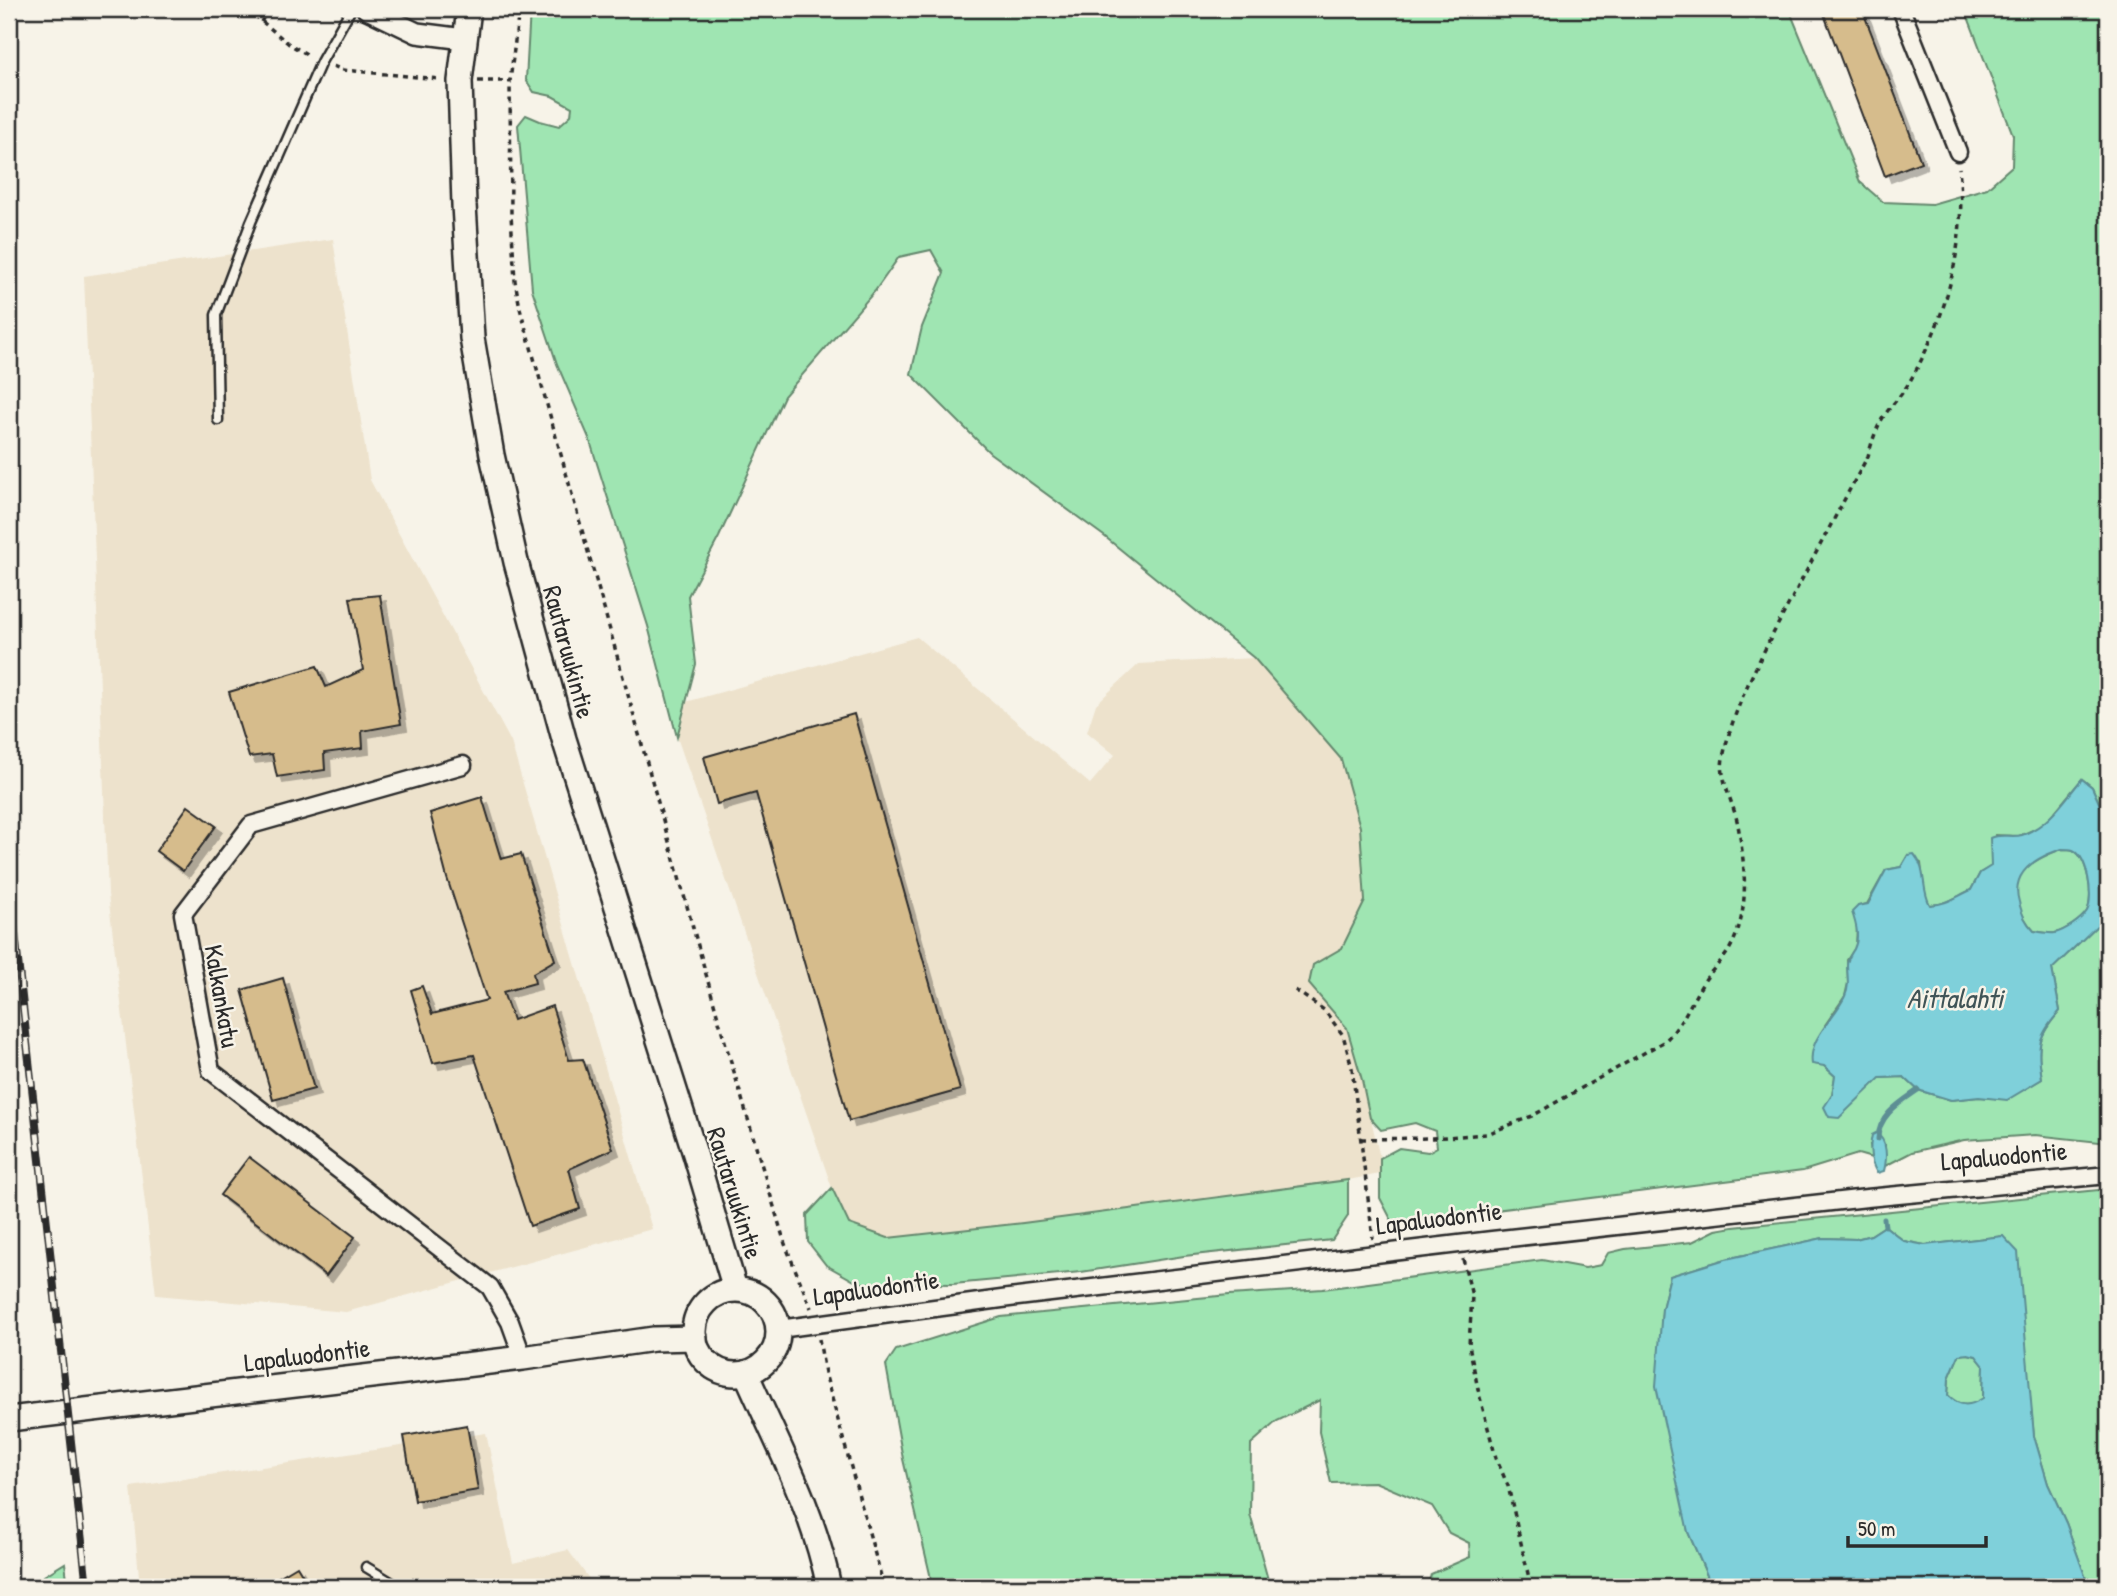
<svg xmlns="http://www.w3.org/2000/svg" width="2117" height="1596" viewBox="0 0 2117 1596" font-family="'Patrick Hand',sans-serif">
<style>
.built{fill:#ede2cc}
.green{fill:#9fe5b2;stroke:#65886e;stroke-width:2}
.water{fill:#7fd0da;stroke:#5d8e94;stroke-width:2;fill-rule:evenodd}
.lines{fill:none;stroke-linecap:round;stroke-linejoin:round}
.stream{stroke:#5d8e94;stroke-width:5}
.building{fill:#d6bc8c;stroke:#2b2b2b;stroke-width:2;filter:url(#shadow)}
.service-casing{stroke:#2b2b2b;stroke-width:13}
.minor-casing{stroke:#2b2b2b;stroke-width:21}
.tertiary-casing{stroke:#2b2b2b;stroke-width:24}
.secondary-casing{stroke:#2b2b2b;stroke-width:28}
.path{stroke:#2b2b2b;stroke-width:3.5;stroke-dasharray:5 5;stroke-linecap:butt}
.service{stroke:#f7f3e8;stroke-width:8}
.minor{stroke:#f7f3e8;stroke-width:16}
.tertiary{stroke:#f7f3e8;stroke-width:19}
.secondary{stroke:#f7f3e8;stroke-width:23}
.rail-casing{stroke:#2b2b2b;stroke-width:8}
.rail{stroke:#f7f3e8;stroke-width:5;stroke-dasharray:16;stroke-linecap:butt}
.labels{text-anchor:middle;stroke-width:5;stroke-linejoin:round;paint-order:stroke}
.street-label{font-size:26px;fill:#2b2b2b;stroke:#f7f3e8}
.water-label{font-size:28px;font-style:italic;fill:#405457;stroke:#f7f3e8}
</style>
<defs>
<filter id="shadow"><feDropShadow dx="6" dy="6" stdDeviation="0" flood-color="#0004"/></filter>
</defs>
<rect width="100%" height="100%" fill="#f7f3e8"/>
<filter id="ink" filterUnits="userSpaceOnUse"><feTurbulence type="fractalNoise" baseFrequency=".0143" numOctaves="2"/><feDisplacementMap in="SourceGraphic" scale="14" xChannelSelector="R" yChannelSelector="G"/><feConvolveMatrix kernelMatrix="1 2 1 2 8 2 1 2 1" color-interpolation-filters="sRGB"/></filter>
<g filter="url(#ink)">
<g class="built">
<polygon points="333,239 370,480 511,742 652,1229 346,1312 156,1295 108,894 84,276"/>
<polygon points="917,637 1090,784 1115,755 1087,732 1096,704 1139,664 1254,658 1341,759 1360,827 1365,901 1342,948 1313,965 1309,984 1347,1028 1362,1080 1380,1158 1380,1174 1348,1180 1023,1223 888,1238 849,1224 832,1188 677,737 686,702"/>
<polygon points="486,1433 513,1563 568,1550 595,1587 140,1587 131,1487"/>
</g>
<g class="green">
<path d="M530,9H1789L1860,182L1883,202L1932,204L1987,188L2012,166L2013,135L1965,9H2108V806L2100,805L2092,787L2082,779L2044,825L2019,836L1995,835L1992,866L1980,873L1971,890C1957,896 1946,905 1930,905L1925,896L1921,863L1908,855L1901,867L1886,870L1867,904L1858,906L1856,946L1847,960L1848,983L1845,996L1825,1025L1824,1066L1835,1076L1832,1095L1825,1107L1839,1117L1879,1078L1904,1077L1918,1090L1951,1100L1979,1097L2007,1099L2042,1079C2037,1045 2037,1037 2060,1011L2052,969L2108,915V1143L2035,1135L1964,1140L1912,1152L1885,1166V1145H1870L1872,1158L1858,1154L1803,1171L1393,1223L1380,1198V1158L1399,1148L1428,1152L1437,1147L1435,1131L1415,1123L1381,1130L1370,1118L1362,1080L1347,1028L1309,984L1313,965L1342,948L1365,901L1360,827L1341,759L1254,658L1104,536L990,453L911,374L922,327L944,273L931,250L899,257L875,291L784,396L719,537L688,596L696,664L677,737L648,626L589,438L557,364L532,289L518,125L526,115L540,121L559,126L571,115L572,107L552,96L534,92L526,80Z"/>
<path d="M2062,849C2066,849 2070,849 2073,850C2088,857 2094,898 2087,911C2081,920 2066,930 2055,933C2049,934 2040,932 2034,931C2022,918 2009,892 2020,875C2028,862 2048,854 2062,849Z"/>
<polygon points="1348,1180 1348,1216 1332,1240 1184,1256 1081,1272 953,1284 858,1283 826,1265 808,1242 807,1215 832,1188 849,1224 888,1238 1023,1223"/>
<polygon points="2108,1189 2108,1587 2089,1587 2066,1523 2048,1484 2034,1436 2025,1350 2003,1236 1925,1245 1904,1241 1885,1226 1871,1235 1856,1239 1823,1238 1726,1259 1670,1276 1662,1309 1660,1345 1688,1532 1712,1587 1428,1587 1431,1574 1470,1557 1469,1543 1449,1533 1432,1506 1375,1482 1331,1483 1319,1432 1320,1400 1277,1421 1251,1444 1250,1514 1270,1587 933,1587 903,1459 886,1365 896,1350 1001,1317 1229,1295 1323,1289 1542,1260 1585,1268 1601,1265 1608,1253 1625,1249 1692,1242 1716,1230 1733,1227"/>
<path d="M1968,1354L1976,1356L1984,1366L1983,1399C1969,1407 1961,1407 1948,1396L1949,1378L1959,1355Z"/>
<polygon points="65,1563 68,1587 39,1587 39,1579"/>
</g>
<g class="water">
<path d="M2082,779L2092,787L2100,805L2108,806V915L2052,969L2060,1011C2037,1037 2037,1045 2042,1079L2007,1100L1979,1097L1951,1100L1918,1090L1904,1077L1880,1078L1839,1118L1829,1117L1824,1107L1832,1095L1835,1076L1824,1066L1812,1064C1808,1038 1835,1018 1845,996C1850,986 1847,975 1847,964C1848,958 1851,954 1854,949C1860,937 1856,924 1852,912L1858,906L1868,904L1886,870L1901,867L1908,855L1914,854C1927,869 1921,889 1930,905C1946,905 1957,896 1971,890L1980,873L1991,866L1990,838C2000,833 2012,838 2022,835C2050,825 2064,800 2082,779ZM2062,849C2066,849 2070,849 2073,850C2088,857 2094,898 2087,911C2081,920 2066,930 2055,933C2049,934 2040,932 2034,931C2025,922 2022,914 2019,902C2010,872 2037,857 2062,849Z"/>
<path d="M1876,1133C1888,1140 1887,1159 1884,1171L1877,1173C1870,1161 1869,1148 1872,1135Z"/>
<path d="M1885,1226L1904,1241L1925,1245L2003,1236L2018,1252L2034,1436L2048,1484L2066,1523L2089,1587H1712L1688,1532L1656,1386L1662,1309L1670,1276L1726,1259L1823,1238L1856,1239L1871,1235ZM1968,1354L1976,1356L1984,1366L1983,1398C1969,1407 1960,1407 1948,1395L1949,1378L1959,1355Z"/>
</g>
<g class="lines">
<g class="stream">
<path d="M1878,1139C1878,1115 1901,1102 1918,1090"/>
<polyline points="1884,1219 1885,1226"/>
</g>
</g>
<g class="building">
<polygon points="1822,9 1862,9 1921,162 1885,176"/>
<polygon points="380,595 401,724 362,731 363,748 324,753 325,770 277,777 272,754 249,757 229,692 317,666 326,687 363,670 350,598"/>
<polygon points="854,714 960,1090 849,1121 756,793 717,804 704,757"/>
<polygon points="482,797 501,859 521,854 555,960 533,973 535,983 503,992 513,1020 552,1006 569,1060 583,1059 613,1149 569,1169 580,1209 530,1226 474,1055 433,1063 411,990 422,986 432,1014 487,1000 447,878 430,813"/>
<polygon points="188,806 216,826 183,871 156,851"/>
<polygon points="283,978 314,1089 273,1100 242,990"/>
<polygon points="249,1157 355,1237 326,1276 220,1195"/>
<polygon points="467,1425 478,1490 415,1501 404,1436"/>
<polygon points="297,1566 310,1587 262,1587"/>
</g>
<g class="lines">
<g class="service-casing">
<g id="service">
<polyline points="218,420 216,315 251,222 321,62 351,9"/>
<polyline points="366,1567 399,1587"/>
</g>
</g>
<g class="minor-casing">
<g id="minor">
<polyline points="1901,9 1958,152"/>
<polyline points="463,765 251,825 183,914 211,1071 490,1287 510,1322 523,1358"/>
<polyline points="779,1329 1009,1298 1492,1240 1867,1198 2108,1175"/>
</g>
</g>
<g class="tertiary-casing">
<polyline id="tertiary" points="367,9 417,33 464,39"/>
</g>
<g class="secondary-casing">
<g id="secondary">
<polyline points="469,9 460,81 464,205 472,338 492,455 516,562 564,739 695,1154 735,1289"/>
<circle cx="736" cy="1332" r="42"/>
<path d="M746,1373C778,1446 813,1508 829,1587"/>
<polyline points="9,1419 523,1358 654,1339 695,1338"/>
</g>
</g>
<g class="path">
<polyline points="247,9 289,44 310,56"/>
<polyline points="519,9 510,81 511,215 515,281 520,308 721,1028 785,1244 811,1308"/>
<polyline points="261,22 268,9"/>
<polyline points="333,66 343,70 439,79"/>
<polyline points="478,81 510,81"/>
<polyline points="1295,990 1324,1010 1343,1035 1352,1068 1373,1239"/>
<path d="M1361,1139L1432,1138L1487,1134L1532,1116L1665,1041C1684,1022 1689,1005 1703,983C1710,971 1722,962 1729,950C1751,912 1745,866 1738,825C1734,804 1719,779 1723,758C1733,707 1761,657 1785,611C1813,559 1840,507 1868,456C1872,442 1876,428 1884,416C1892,404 1903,394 1910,381C1947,317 1967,242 1959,168"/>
<polyline points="1463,1259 1472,1296 1469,1345 1479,1394 1496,1458 1508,1486 1531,1587"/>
<polyline points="819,1339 825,1373 884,1587"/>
</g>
<use href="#service" class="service"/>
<use href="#minor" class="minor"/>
<use href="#tertiary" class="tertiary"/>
<use href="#secondary" class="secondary"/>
<g class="rail-casing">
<g id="rail">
<polyline points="9,10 9,9"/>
<polyline points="9,879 87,1587"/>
</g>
</g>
<use href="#rail" class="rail"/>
</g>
</g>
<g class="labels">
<g class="street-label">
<text transform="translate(569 652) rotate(75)" y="9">Rautaruukintie</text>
<text transform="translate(222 996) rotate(80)" y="9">Kalkankatu</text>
<text transform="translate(2004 1156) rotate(-5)" y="9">Lapaluodontie</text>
<text transform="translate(735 1193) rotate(73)" y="9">Rautaruukintie</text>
<text transform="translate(1439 1218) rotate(-7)" y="9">Lapaluodontie</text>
<text transform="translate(876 1288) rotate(-8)" y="9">Lapaluodontie</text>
<text transform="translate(307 1355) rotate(-7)" y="9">Lapaluodontie</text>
</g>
<g class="water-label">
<text x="1955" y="1008">Aittalahti</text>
</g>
</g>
<rect width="2117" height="1596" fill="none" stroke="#f7f3e8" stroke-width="35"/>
<rect x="18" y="18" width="2082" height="1561" fill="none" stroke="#2b2b2b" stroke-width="2.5" filter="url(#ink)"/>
<path d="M1848 1536v10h138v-10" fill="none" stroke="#2b2b2b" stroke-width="3.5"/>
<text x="1858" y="1536" font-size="21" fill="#2b2b2b" stroke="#f7f3e8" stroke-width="5" paint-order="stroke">50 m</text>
</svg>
